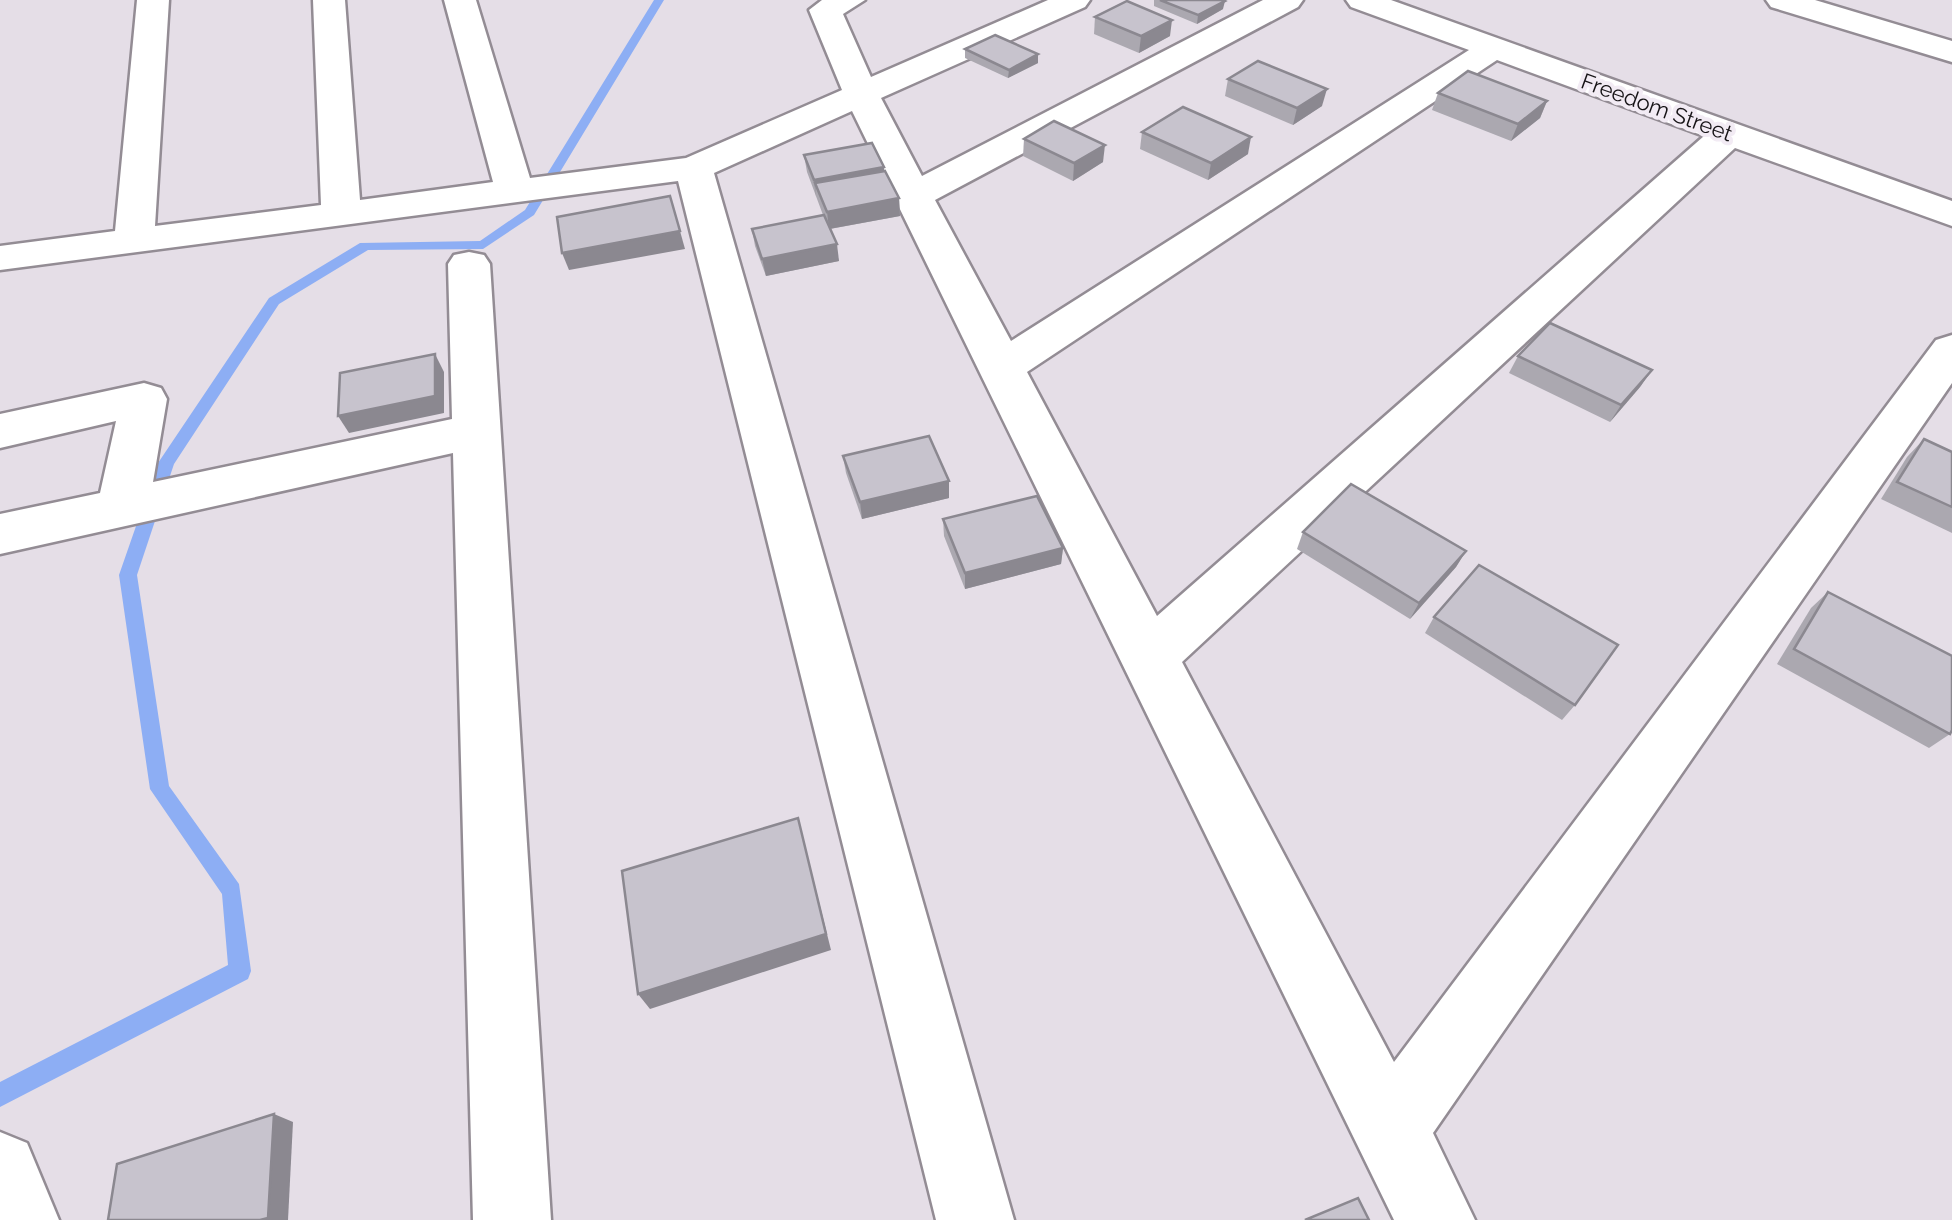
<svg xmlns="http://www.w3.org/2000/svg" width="1952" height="1220" viewBox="0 0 1952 1220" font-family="Raleway,sans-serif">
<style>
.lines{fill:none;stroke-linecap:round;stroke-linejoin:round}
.stream{fill:#8daef4;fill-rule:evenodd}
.minor-casing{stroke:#938c94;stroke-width:5}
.minor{fill:#fff;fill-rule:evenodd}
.wall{fill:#aba8b0}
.shaded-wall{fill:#8b8890}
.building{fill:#c7c3cd;stroke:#8b8890;stroke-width:2.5}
.labels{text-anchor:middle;stroke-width:8;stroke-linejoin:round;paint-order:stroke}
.far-street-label{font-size:22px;fill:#161316;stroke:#f2ebf4}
</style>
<rect width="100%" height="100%" fill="#e5dee7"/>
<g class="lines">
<polygon class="stream" points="654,0 664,0 534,215 483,249 368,250 279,304 174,464 137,575 169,786 239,884 251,971 248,979 0,1107 0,1082 228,965 222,894 150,789 119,575 158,463 269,298 360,243 480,241 525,210"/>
<g class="minor-casing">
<g id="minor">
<path d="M137,0H169L155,226L321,205L313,0H345L360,200L493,182L444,0H476L530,178L686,158L842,90L809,10L822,0H865L843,14L871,77L1048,0H1090L1085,7L881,98L922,176L1263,0H1303L1298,7L935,200L1011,341L1469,50L1351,7L1346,0H1391L1952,201V226L1735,148L1182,662L1394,1062L1936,340L1952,335V383L1433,1133L1475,1220H1394L852,111L714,173L1014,1220H936L678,181L0,270V246L115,231ZM1497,60L1704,136L1157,616L1027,372Z"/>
<polygon points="1766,0 1815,0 1952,41 1952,62 1771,7"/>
<polygon points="469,252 484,255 490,264 551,1220 473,1220 453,453 0,554 0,514 100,493 116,421 0,448 0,414 144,383 161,388 167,399 153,482 452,419 448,264 454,255"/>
<polygon points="0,1132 27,1143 59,1220 0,1220"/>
</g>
</g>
<use href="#minor" class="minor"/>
</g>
<g class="wall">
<polygon points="1154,0 1223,0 1223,9 1197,24 1154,6"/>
<polygon points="1095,17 1170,36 1139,53 1094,34"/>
<polygon points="965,49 1038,63 1008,78 965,58"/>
<polygon points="1228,79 1322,106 1293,125 1225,96"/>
<polygon points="1438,93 1547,101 1540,118 1511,141 1432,110"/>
<polygon points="1142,132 1248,154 1208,180 1140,149"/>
<polygon points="1024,139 1103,162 1073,181 1023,156"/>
<polygon points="804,155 884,167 884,171 899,198 900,216 830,229 839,261 766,276 755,246 752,229 823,215 807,172"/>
<polygon points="1518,356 1652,370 1640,387 1610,422 1509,373"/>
<polygon points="1924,439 1952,452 1952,533 1881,499 1907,457"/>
<polygon points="843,456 949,481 949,498 862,519 846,473"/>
<polygon points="943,519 1063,548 1061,564 965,589 944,536"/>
<polygon points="1303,532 1466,551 1456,567 1410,619 1297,549"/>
<polygon points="1828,592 1950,734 1929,748 1777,664 1811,608"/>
<polygon points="1434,617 1575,705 1562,720 1425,633"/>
</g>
<g class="shaded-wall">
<polygon points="1225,1 1223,9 1197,24 1198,15"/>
<polygon points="1172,20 1170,36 1139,53 1141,36"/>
<polygon points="1038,54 1038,63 1008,78 1009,70"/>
<polygon points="1327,89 1322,106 1293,125 1297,108"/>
<polygon points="1547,101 1540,118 1511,141 1518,124"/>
<polygon points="1251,137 1248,154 1208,180 1211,163"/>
<polygon points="1105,145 1103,162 1073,181 1074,163"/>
<polygon points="884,167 885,184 815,183 816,197 814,180"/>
<polygon points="899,198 900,216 829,229 827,212"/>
<polygon points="680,231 685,249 569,270 562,253"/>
<polygon points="837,244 839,261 766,276 762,259"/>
<polygon points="435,354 444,372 444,413 349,433 338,416"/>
<polygon points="1652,370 1640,387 1610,422 1621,405"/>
<polygon points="949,481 949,498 862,519 860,502"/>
<polygon points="1063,548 1061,564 965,589 965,573"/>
<polygon points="1466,551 1456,567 1410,619 1419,603"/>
<polygon points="798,818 831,950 650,1009 638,994"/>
<polygon points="274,1114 293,1122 288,1220 260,1220"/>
</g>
<g class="building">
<polygon points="1160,0 1223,0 1225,1 1198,15"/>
<polygon points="1127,1 1172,20 1141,36 1095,17"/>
<polygon points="995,35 1038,54 1009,70 965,49"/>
<polygon points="1258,61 1327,89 1297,108 1228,79"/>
<polygon points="1468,71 1547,101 1518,124 1438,93"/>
<polygon points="1183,107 1251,137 1211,163 1142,132"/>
<polygon points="1054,121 1105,145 1074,163 1024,139"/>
<polygon points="872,143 884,167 814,180 804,155"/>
<polygon points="885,171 899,198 827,212 815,183"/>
<polygon points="670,196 680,231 562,253 557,217"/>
<polygon points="824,215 837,244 762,259 752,229"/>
<polygon points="1550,323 1652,370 1621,405 1518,356"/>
<polygon points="435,354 435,396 338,416 340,373"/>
<polygon points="929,436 949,481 860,502 843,456"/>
<polygon points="1924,439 1952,452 1952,507 1897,482"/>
<polygon points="1351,484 1466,551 1419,603 1303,532"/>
<polygon points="1037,496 1063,548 965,573 943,519"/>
<polygon points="1479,565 1618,645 1575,705 1434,617"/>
<polygon points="1828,592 1952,656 1952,730 1950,734 1794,649"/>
<polygon points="798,818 826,934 638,994 622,871"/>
<polygon points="274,1114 268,1218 260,1220 108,1220 117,1164"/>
<polygon points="1358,1198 1369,1220 1305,1220"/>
</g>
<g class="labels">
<g class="far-street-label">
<text transform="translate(1657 107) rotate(20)" y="8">Freedom Street</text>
</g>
</g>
</svg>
